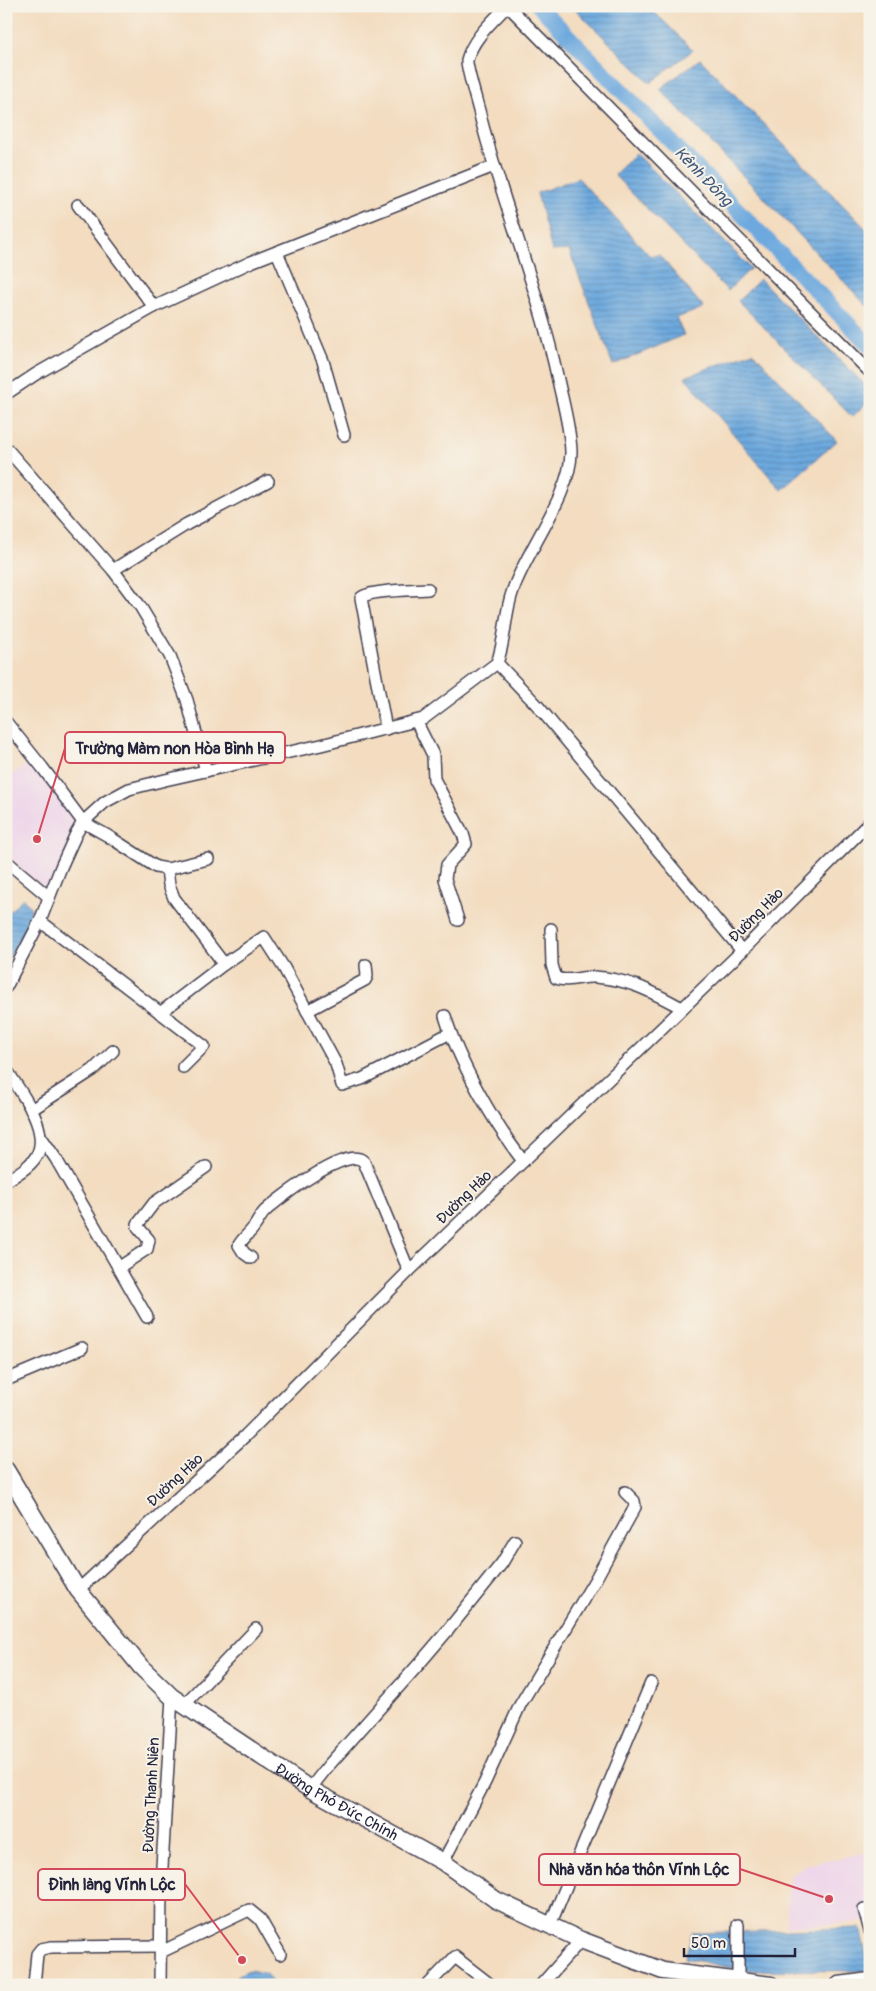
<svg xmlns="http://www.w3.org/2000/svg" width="876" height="1991" viewBox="0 0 876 1991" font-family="Pangolin,sans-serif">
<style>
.built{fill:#ecd1ea}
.water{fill:url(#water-rules);stroke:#48668c}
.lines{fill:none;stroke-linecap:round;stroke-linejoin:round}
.canal{stroke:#6da9de;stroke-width:16}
.street-casing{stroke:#413e4f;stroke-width:14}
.secondary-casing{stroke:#413e4f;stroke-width:19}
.street{stroke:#fff;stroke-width:11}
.secondary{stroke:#fff;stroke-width:16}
.labels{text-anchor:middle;stroke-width:4;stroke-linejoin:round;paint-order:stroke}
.street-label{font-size:15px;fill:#22223b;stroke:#f7f3e8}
.water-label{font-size:16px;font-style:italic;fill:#40587c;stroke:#f7f3e8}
.leader{fill:none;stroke:#d1495b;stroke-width:2}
.callout-dot{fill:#d1495b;stroke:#f7f3e8;stroke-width:2}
.callout{fill:#f7f3e8;stroke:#d1495b;stroke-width:2}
.callout-label{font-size:16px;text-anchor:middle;font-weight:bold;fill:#22223b}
</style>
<defs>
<pattern id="water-rules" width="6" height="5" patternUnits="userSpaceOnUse" patternTransform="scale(1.25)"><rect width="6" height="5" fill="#6da9de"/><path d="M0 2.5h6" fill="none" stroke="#5989b5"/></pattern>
</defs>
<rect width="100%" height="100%" fill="#f7f3e8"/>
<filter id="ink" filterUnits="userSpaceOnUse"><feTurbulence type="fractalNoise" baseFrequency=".02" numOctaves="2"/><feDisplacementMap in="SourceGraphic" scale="10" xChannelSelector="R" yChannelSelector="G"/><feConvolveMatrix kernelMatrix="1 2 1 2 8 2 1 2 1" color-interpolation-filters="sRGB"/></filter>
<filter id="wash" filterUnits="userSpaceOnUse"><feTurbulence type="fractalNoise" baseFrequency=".0096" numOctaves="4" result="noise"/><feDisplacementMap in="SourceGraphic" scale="20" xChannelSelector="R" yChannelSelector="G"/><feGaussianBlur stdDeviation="1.12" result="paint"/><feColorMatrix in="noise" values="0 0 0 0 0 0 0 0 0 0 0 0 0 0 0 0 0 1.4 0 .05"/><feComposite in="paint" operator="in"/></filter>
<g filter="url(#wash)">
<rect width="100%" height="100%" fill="#f3dcbf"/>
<g class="built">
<polygon points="32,760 77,821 50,892 6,857 6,808 12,803 6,779"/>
<polygon points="870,1852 870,1919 857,1922 786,1927 789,1878 805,1865"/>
</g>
<g class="water">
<polygon points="572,6 648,6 693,50 650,83"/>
<polygon points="700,59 870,233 870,309 660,89"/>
<polygon points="636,153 751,268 728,291 614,175"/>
<polygon points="578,178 650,256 659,255 704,308 676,318 684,335 613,365 569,250 552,251 537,193"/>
<polygon points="760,279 870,390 870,400 852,417 738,301"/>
<polygon points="753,352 837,441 781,490 685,377"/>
<polygon points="23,898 31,908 29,920 6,964 6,915"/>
<polygon points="860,1928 870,1971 740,1970 685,1958 692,1933"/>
<path d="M250,1970L266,1974L274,1985H230C235,1976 241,1973 250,1970Z"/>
</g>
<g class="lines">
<polyline class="canal" points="539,6 870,346"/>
</g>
</g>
<g filter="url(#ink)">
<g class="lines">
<g class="street-casing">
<g id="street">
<polyline points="508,6 870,372"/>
<polyline points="277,252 323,361 344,435"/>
<polyline points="154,307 251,262 494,166"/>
<polyline points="6,394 36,374 154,307 78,205"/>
<polyline points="6,448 113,570 140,606 170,656 187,700 206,771"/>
<polyline points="113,570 187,524 268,481"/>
<polyline points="497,663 537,705 742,951"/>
<polyline points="416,721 433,755 434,779 463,834 466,844 447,865 445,879 458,920"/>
<polyline points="6,722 42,767 83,822 108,836 156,867 167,869 208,859"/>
<path d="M386,729L361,598C368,590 415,590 428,589"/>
<polyline points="6,861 49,897"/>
<polyline points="167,869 169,885 174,898 224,964"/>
<polyline points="40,921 204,1046 183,1067"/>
<path d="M551,929L552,965L556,978C568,983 582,976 595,977C632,980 650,991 682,1008"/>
<path d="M6,987L40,921L61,867L76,834L83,822L105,802L129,789L165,780L321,745L423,719L497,663C506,639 504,614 513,590C527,549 572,493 571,451C570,427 563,403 558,380C539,291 504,207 481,119C479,108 466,68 467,60C473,38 492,22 507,6"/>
<polyline points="307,1011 365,980 367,976 366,965"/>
<polyline points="160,1013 224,964 264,937 284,968 336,1064 342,1085 362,1079 450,1033"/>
<path d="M445,1016C459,1062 493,1122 523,1161"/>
<path d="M6,1069C19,1090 49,1127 38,1153C32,1166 17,1174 6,1181"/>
<polyline points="31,1110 93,1070 113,1051"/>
<polyline points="41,1137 56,1159 147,1317"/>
<path d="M251,1258L244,1253L239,1245C243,1238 249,1234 254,1227C258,1222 260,1216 265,1211C278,1199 350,1143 364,1162L409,1271"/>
<polyline points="118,1268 147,1249 149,1240 138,1227 138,1224 154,1203 206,1167"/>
<polyline points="6,1380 82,1348"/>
<polyline points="78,1590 245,1436 409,1271 742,951 870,822"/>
<polyline points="184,1705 256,1629"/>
<polyline points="310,1789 328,1766 419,1664 448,1630 502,1563 515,1541"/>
<polyline points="443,1862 485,1782 520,1705 595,1580 635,1507 634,1501 625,1492"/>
<polyline points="864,1909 870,1931"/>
<polyline points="550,1925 651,1683"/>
<polyline points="161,1952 249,1910 260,1919 280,1954"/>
<polyline points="738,1980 738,1925"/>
<polyline points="34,1985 37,1954 41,1949 51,1947 161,1946"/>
<polyline points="160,1985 161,1884 172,1697"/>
<polyline points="428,1985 455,1957 491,1985"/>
<polyline points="541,1985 581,1940"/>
</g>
</g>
<g class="secondary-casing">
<g id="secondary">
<path id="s1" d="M6,1470L78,1590L141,1667L172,1697L310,1789L443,1862L496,1900L581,1940L663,1971L771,1985"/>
<polyline points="839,1985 870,1981"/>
</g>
</g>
<use href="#street" class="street"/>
<use href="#secondary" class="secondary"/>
</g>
</g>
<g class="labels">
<g class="street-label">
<text transform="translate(756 915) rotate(-45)" y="5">Đường Hào</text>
<text transform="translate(464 1197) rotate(-44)" y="5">Đường Hào</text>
<text transform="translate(175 1480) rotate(-43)" y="5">Đường Hào</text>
<text transform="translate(151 1795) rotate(-87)" y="5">Đường Thanh Niên</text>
<text dy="5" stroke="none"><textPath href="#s1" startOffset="478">Đường Phó Đức Chính</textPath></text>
</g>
<g class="water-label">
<text transform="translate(704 176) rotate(46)" y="6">Kênh Đông</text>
</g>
</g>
<path class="leader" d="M37 839L65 748M829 1899L740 1869M242 1960L185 1884"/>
<g class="callout-dot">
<circle cx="37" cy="839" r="5"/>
<circle cx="829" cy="1899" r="5"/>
<circle cx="242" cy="1960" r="5"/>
</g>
<g class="callout">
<rect x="65" y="732" width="220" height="31" rx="5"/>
<rect x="539" y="1854" width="201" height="31" rx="5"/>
<rect x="38" y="1869" width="147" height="31" rx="5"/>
</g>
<g class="callout-label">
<text x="175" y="754">Trường Màm non Hòa Bình Hạ</text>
<text x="639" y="1875">Nhà văn hóa thôn Vĩnh Lộc</text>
<text x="112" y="1890">Đình làng Vĩnh Lộc</text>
</g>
<rect width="876" height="1991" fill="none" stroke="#f7f3e8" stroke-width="25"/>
<path d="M684 1948v8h111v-8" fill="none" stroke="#22223b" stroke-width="2.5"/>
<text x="691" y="1948" font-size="15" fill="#22223b" stroke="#f7f3e8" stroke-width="4" paint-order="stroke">50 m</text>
</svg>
